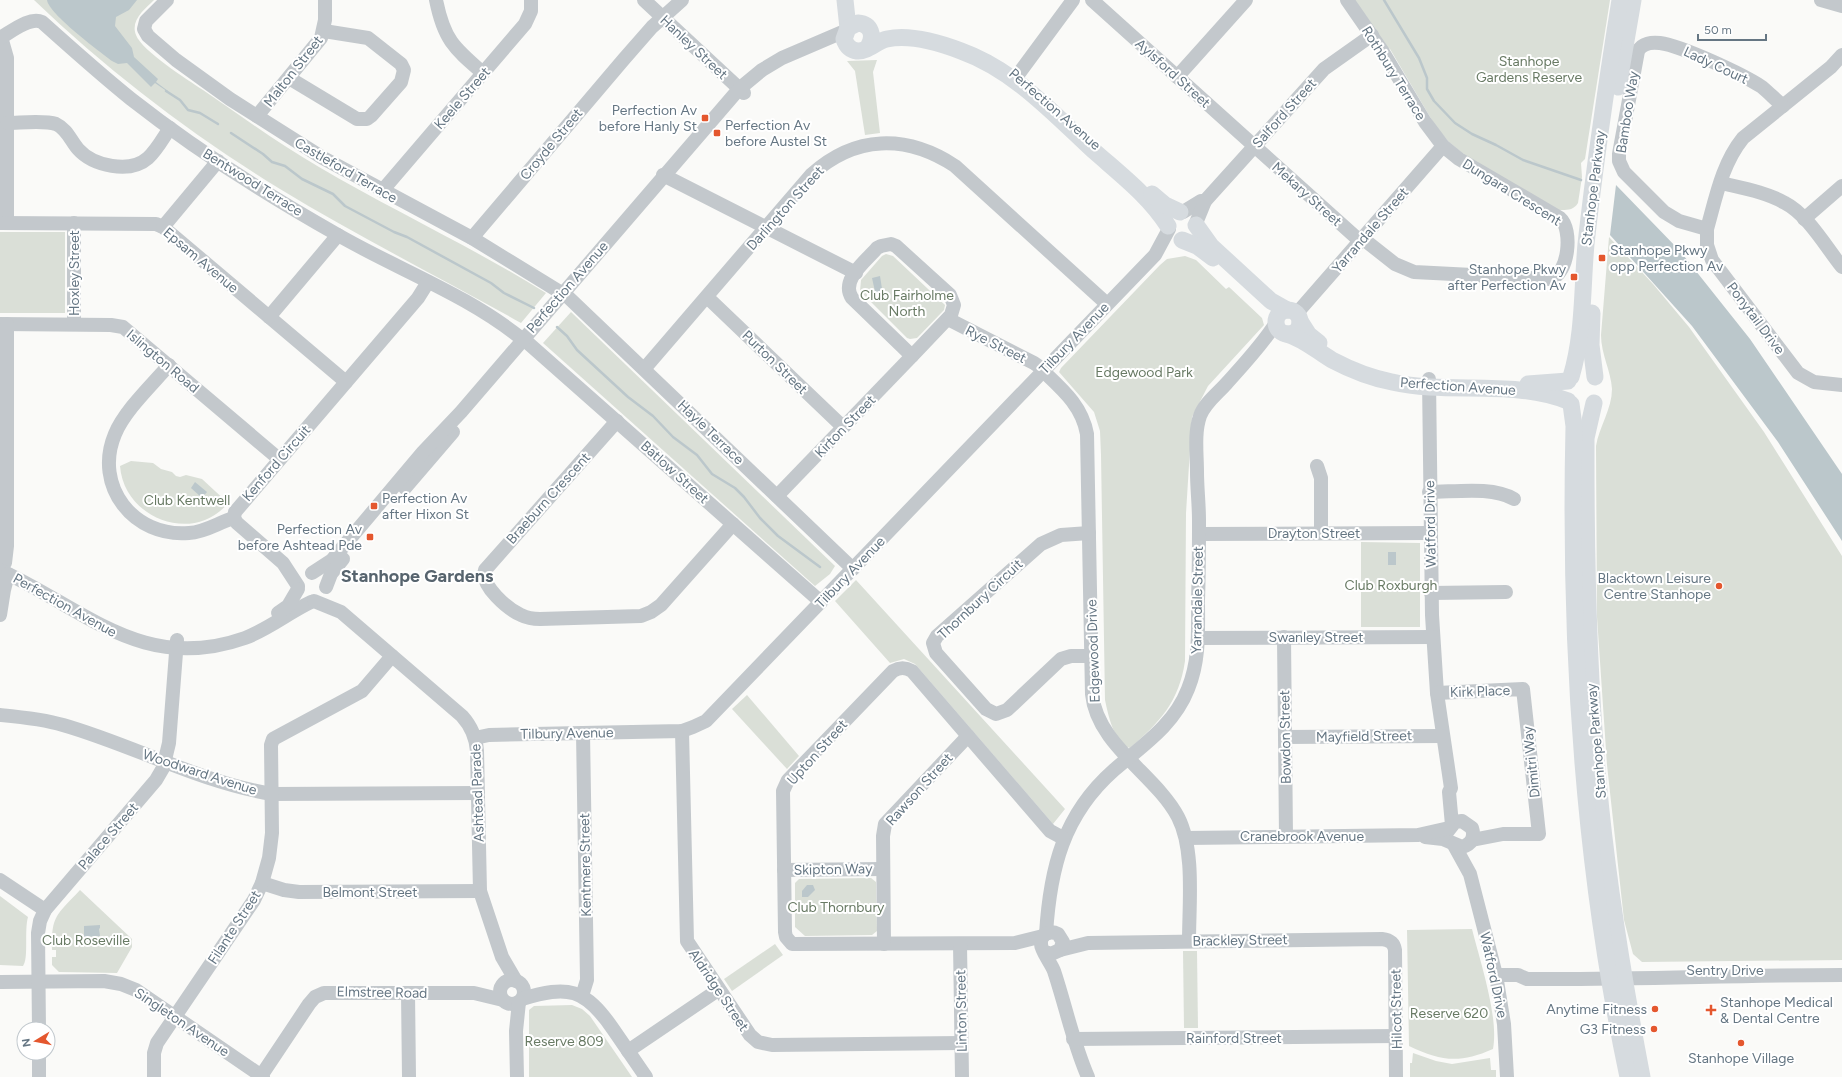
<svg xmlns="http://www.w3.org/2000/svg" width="1842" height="1077" viewBox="0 0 1842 1077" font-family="Figtree,sans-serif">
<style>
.green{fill:#dadfd7}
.water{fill:#bbc7cb}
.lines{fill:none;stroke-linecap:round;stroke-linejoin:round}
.stream{stroke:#bbc7cb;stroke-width:2.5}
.minor{stroke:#c3c8cc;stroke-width:14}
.major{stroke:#d6dbdf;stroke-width:17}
.poi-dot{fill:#e4572e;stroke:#fff;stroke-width:1.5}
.labels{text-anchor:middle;stroke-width:4;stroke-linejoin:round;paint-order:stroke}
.street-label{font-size:14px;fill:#657683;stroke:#fff}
.park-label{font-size:14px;fill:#687a64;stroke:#fff}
.poi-label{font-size:14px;fill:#657683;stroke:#fff;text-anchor:end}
.district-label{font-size:18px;font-weight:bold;fill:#57646e;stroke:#fff}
</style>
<rect width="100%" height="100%" fill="#fafaf8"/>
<g class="green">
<path d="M34,0H154C145,9 130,20 136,35C142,51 188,80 203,90C241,116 279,144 319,167C394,211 472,247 546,293L521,323C441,278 359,237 280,189C192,135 109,72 34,0Z"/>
<path d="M1354,0H1610L1585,159L1581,163L1582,177L1578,203C1573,211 1566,210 1557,210L1466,156L1449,142L1436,127L1390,49L1386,47Z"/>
<polygon points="877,60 873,72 880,133 865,135 855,71 847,61"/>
<rect x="0" y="232" width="65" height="81"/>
<path d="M1609,237L1653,284L1689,327L1764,432L1842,556V960L1642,962L1633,954L1624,920L1607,765L1597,617L1596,446C1599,427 1612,409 1612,389C1611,371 1601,354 1601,335Z"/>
<polygon points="886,254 893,256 945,305 944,310 917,338 910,339 907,338 860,291 861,280 882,256"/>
<path d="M1185,256L1196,260L1226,289L1229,287L1262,318L1264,325L1208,386L1192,417L1186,513L1185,661C1179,702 1160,722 1130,748C1114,744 1108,714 1105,700L1101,455L1100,431L1094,412L1059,372L1061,368L1160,265L1167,259Z"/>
<polygon points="571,312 835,566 830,574 815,586 543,343"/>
<path d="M131,461L153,463L161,469L172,472L176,476L180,477L186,475L202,479L228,503C194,545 124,519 120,466Z"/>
<polygon points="1361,542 1420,543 1420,627 1361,627"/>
<polygon points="856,580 1065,809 1053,824 915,664 904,659 890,663 835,601"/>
<polygon points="747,695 799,756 787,769 732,709"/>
<polygon points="871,878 876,882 877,931 872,935 805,936 795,927 795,883 799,879"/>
<path d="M80,890L132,939V947L117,973L59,972L52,965V957H56V950H52C51,915 57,915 80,890Z"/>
<path d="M0,896L28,917C24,931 29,958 23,966L0,965Z"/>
<path d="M1472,929C1480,961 1499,1017 1493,1049C1459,1064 1441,1061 1409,1046L1407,930Z"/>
<polygon points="775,944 783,955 732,991 724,979"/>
<polygon points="1183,951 1197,951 1198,1028 1184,1028"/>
<polygon points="572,1005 582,1009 590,1016 632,1077 529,1077 529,1010 534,1006"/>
<polygon points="1413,1053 1436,1061 1452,1064 1490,1058 1491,1070 1496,1070 1496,1077 1410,1077 1410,1063 1412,1063"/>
</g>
<g class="water">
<path d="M47,0H137L129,10L116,17L115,26L132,48L134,57L158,79L156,82L168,91V92L155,83L151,87L127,63L118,64L112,61C99,51 49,14 47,0Z"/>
<polygon points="1616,185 1680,251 1750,339 1842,474 1842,541 1778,442 1692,326 1610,235"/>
<polygon points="880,276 883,295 876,296 872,278"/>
<polygon points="195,482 207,492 202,498 191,488"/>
<rect x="1388" y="552" width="8" height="13"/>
<polygon points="807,885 813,885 815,890 808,897 802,897 802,891"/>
<polygon points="100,925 100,928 99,929 100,936 84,937 84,926"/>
</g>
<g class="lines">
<g class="stream">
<polyline points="1384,0 1419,58 1427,78 1427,89 1434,101 1455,123 1472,134 1496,145 1523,160 1581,180"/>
<polyline points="166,91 180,100 188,110 200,113 218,124"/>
<polyline points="231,133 263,154 272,162 285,166 302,179 333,194 345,206 394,232 407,237 491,283 504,293 534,308"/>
<polyline points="557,327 567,336 577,350 628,397 653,416 673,437 697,455 712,474 735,488 744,497 760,518 778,536 820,567"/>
</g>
<g class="minor">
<polyline points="167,0 146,21 144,29 148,36 176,60 230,99 323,158 472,238 568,297 853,569"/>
<path d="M436,0C444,40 454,48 483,73"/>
<polyline points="644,0 744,93"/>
<polyline points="1092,0 1360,241"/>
<path d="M1347,0L1383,52L1425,122L1443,146L1459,159L1560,218C1573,229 1569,275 1550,279L1414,272L1395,264L1362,238"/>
<polyline points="1821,0 1842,6"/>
<polyline points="1,37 7,58 7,223"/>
<path d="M0,38C11,32 30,16 42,22C71,48 100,74 131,99C196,150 267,195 338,235C399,270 468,295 522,339"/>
<path d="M1842,55L1831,67L1743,138C1722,164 1716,197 1707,229V245L1712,260L1798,373L1814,382L1842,385"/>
<polyline points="1177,77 1246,0"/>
<polyline points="289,78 357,119 367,119 371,116 401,82 404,70 401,64 368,38 324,31"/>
<polyline points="1014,80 1073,0"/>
<polyline points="257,116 321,38 325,20 325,0"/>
<path d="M7,123C20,123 44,120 56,124C67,129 71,141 78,149C93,166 130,174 148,158C157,150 163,138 170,128"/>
<polyline points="663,175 856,273"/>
<path d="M1721,183C1742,188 1766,192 1785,203C1807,214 1826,247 1842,267"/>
<polyline points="382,191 525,24 531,11 531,0"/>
<polyline points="1183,212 1201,201 1205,201"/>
<polyline points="1804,219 1842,186"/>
<polyline points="0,223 156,224 163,227 346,382"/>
<polyline points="1196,223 1205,201 1324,69 1372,35"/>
<polyline points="163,227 218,161"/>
<path d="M1707,229L1679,221L1664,212L1624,172L1619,161V154L1638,51C1642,43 1652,42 1660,43C1682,46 1742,74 1762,87C1769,93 1776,100 1783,106"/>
<polyline points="472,238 624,59 652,27 682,0"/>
<path d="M891,244L896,246L950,295L954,305L951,315L912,356L852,298C840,280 866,261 877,248L881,246Z"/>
<polyline points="707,297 843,427"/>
<polyline points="1297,313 1443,146"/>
<polyline points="269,317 338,235"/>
<polyline points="948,319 1034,363 1044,370"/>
<polyline points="0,324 111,325 123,327 279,459"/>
<polyline points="74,324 74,223"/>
<polyline points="528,343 821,602"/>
<path d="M169,365C152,385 125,410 115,434C93,486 134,538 189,533C206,532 219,522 234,518"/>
<path d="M645,368L811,175C855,135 906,134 955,166L1107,304"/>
<path d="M1043,371C1063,390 1082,406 1087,434L1092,694C1097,745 1156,775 1178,817C1195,850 1189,904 1189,941"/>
<polyline points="1429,379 1432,615 1437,693 1451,788 1449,792 1452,825"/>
<path d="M617,421L485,570C480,586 508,609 521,615C527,618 533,619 540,619L641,616L651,612L661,605L733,524"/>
<polyline points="1317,466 1321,478 1321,533"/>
<polyline points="405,488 453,432"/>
<path d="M1429,492C1455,492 1492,486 1514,499"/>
<polyline points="777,496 912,356"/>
<polyline points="1089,533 1061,535 1041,544 937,636 933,643 936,653 986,709 996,714 1007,710 1061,659 1071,656 1091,656"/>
<polyline points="1199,534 1430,533"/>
<polyline points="5,563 7,546 7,324"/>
<path d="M0,570C85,609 143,674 245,638C269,629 288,613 311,602"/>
<polyline points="312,573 332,560 423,452 461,412 739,89 762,70 782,58 845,31"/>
<polyline points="298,586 283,563 237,523 234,518 235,512 418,298 428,282"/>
<polyline points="326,587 331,574 343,559"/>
<polyline points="1431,593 1506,592"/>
<path d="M314,601L341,612L462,716C471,726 476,737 477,751L480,891L502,957L516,981"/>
<polyline points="278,613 288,606 298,589"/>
<polyline points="0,615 4,590 8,574"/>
<polyline points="1284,637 1286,836"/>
<polyline points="1198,638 1433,637"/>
<polyline points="1437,693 1523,689 1539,834 1503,834 1472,840"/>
<path d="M0,715C21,717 43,719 63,725C133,745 199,782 272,794L478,793"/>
<polyline points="682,731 687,941 750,1035 758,1042 772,1045 961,1043"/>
<polyline points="1285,737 1442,736"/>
<polyline points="475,738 489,735 682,731 693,727 706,721 1155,255 1169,229"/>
<path d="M1425,837L1443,839L1462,847C1472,844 1475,837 1472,828L1462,821L1455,822L1448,831"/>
<polyline points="1186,838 1418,835 1449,828"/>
<polyline points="1454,845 1470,874 1496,975 1504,1024 1507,1077"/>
<polyline points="784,870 883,869"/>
<polyline points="0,880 45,910"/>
<polyline points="262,883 284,890 299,892 480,891"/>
<path d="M1046,934C1050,869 1063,815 1114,770C1143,745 1174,725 1188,689C1200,660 1198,630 1198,600C1199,573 1199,547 1199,520C1199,504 1197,488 1197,472C1197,454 1194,433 1200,416C1204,404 1217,394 1226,384C1244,364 1262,345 1276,323"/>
<path d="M1043,936L1015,943L792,944L786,937L785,932L783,791L788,780L893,671C900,667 905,667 912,671L1050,831L1063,838"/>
<polyline points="884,944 883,836 885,824 968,736"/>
<polyline points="960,944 962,1077"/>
<path d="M1060,950L1088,943L1382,939C1390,940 1394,943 1395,950L1396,1077"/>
<path d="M1045,952L1051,954L1060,950L1063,942L1058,934C1050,930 1040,934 1041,944C1041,951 1051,963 1054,971C1066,1007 1073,1043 1088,1077"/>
<path d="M1496,975H1518L1527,979C1632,980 1737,975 1842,975"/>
<circle cx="512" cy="992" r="12"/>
<polyline points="0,982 104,981 121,984 136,990 263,1077"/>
<polyline points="408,993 409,1077"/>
<polyline points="582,996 587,980 583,733"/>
<path d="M522,999C568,985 585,988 613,1029C624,1045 635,1061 646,1077"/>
<polyline points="39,1029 38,933 40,921 45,910 156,780 163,768 169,743 177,640"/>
<polyline points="1073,1039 1396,1036"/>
<polyline points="628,1051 718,990"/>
<polyline points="39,1053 39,1077"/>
<polyline points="261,1076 309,1004 315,997 324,993 474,993 503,1000"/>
<polyline points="154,1077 154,1053 157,1043 254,900 262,883 269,858 272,833 271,745 273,739 362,691 392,656"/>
<polyline points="517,1077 516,1031 519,1002"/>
</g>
<g class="major">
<polyline points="845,0 848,28"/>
<path d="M868,47C875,36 871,24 858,23L848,28L844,39C846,45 850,50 857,51C867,52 877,41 887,39C910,34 940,43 961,51C1014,70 1054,114 1094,151C1120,174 1149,196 1168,226"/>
<polyline points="1618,87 1633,0"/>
<polyline points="1152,194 1165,205 1180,212"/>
<polyline points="1196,225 1211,246 1271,301 1287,310"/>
<polyline points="1182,240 1197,246 1213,258"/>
<circle cx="1288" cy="322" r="12"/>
<polyline points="1592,313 1591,345 1595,377"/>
<polyline points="1300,321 1309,335 1319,343"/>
<path d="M1287,334C1304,339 1317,351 1332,360C1351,370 1371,378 1392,382C1449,395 1512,379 1568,401"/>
<path d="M1571,377C1584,334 1582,288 1586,244C1595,162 1607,81 1620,0"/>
<polyline points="1528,384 1568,381"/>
<path d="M1594,403L1586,438V458C1586,566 1588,673 1598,780C1607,880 1623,978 1642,1077"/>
<path d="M1571,404L1574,426C1569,642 1583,865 1628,1077"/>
</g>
</g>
<g class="poi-dot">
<rect x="701" y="114" width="8" height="8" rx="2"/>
<rect x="713" y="129" width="8" height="8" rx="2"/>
<rect x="1598" y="254" width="8" height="8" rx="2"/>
<rect x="1570" y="273" width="8" height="8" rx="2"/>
<rect x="370" y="502" width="8" height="8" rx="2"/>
<rect x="366" y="533" width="8" height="8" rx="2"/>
<circle cx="1719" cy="586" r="4"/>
<circle cx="1655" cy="1009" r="4"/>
<path d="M1709 1004h4v4h4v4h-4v4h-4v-4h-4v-4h4z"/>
<circle cx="1654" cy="1029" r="4"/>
<circle cx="1741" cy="1043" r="4"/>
</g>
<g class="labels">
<g class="street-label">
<text transform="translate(694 47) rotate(43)" y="5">Hanley Street</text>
<text transform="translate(1716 65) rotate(25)" y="5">Lady Court</text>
<text transform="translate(293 71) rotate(-52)" y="5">Malton Street</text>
<text transform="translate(1173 73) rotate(42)" y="5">Aylsford Street</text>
<text transform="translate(1394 73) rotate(58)" y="5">Rothbury Terrace</text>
<text transform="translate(462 98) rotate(-49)" y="5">Keele Street</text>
<text transform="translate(1055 109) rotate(41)" y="5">Perfection Avenue</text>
<text transform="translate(1627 112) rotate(-81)" y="5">Bamboo Way</text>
<text transform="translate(1284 113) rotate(-48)" y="5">Salford Street</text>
<text transform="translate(551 144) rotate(-50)" y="5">Croyde Street</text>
<text transform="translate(346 170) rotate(30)" y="5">Castleford Terrace</text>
<text transform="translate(253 182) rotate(32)" y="5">Bentwood Terrace</text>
<text transform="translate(1593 188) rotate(-83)" y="5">Stanhope Parkway</text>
<text transform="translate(1512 192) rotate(32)" y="5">Dungara Crescent</text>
<text transform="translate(1307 194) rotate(42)" y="5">Mekary Street</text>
<text transform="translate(785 208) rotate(-48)" y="5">Darlington Street</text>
<text transform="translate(1370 230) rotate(-49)" y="5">Yarrandale Street</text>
<text transform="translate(201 260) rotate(40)" y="5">Epsam Avenue</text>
<text transform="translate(74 273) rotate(-90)" y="5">Hoxley Street</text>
<text transform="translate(567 287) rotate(-49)" y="5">Perfection Avenue</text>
<text transform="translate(1756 318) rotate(53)" y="5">Ponytail Drive</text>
<text transform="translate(1074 338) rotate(-46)" y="5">Tilbury Avenue</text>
<text transform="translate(996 344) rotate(27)" y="5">Rye Street</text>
<text transform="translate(163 361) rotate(40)" y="5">Islington Road</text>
<text transform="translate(775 362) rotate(44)" y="5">Purton Street</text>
<text transform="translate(1458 386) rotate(4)" y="5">Perfection Avenue</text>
<text transform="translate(845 426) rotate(-46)" y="5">Kirton Street</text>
<text transform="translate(711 432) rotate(44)" y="5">Hayle Terrace</text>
<text transform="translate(276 463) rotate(-49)" y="5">Kenford Circuit</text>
<text transform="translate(675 472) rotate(42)" y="5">Batlow Street</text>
<text transform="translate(548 498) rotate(-48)" y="5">Braeburn Crescent</text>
<text transform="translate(1430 524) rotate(-91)" y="5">Watford Drive</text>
<text x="1314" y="538">Drayton Street</text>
<text transform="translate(850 572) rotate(-46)" y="5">Tilbury Avenue</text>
<text transform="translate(980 599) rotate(-43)" y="5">Thornbury Circuit</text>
<text transform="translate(1197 600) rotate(-89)" y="5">Yarrandale Street</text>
<text transform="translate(65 605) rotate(29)" y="5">Perfection Avenue</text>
<text x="1316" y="642">Swanley Street</text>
<text transform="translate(1093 651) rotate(-92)" y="5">Edgewood Drive</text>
<text transform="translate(1480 691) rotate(-2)" y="5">Kirk Place</text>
<text transform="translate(567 733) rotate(-1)" y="5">Tilbury Avenue</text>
<text transform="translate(1364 736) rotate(-1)" y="5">Mayfield Street</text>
<text transform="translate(1285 737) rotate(-91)" y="5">Bowdon Street</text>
<text transform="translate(1596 741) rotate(-95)" y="5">Stanhope Parkway</text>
<text transform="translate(817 752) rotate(-48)" y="5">Upton Street</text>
<text transform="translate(1531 762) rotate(-96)" y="5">Dimitri Way</text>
<text transform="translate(200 772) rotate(18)" y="5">Woodward Avenue</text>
<text transform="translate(919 789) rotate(-48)" y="5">Rawson Street</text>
<text transform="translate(477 793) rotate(-92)" y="5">Ashtead Parade</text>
<text transform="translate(108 836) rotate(-49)" y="5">Palace Street</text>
<text x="1302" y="841">Cranebrook Avenue</text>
<text transform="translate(585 865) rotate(-91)" y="5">Kentmere Street</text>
<text transform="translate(833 869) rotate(-1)" y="5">Skipton Way</text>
<text x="370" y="897">Belmont Street</text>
<text transform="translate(234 927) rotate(-57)" y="5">Filante Street</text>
<text transform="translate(1240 940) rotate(-1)" y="5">Brackley Street</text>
<text x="1725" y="975">Sentry Drive</text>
<text transform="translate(1494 975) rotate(78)" y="5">Watford Drive</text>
<text transform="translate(719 990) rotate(56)" y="5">Aldridge Street</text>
<text transform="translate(382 992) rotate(1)" y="5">Elmstree Road</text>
<text transform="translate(1396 1009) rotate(-91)" y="5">Hilcot Street</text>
<text transform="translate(961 1011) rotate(-91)" y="5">Linton Street</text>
<text transform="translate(182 1022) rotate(34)" y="5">Singleton Avenue</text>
<text x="1234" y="1043">Rainford Street</text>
</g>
<g class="park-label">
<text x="1529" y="66">Stanhope<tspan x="1529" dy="16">Gardens Reserve</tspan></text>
<text x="907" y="300">Club Fairholme<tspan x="907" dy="16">North</tspan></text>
<text x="1144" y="377">Edgewood Park</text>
<text x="187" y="505">Club Kentwell</text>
<text x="1391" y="590">Club Roxburgh</text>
<text x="836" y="912">Club Thornbury</text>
<text x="86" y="945">Club Roseville</text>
<text x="1449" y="1018">Reserve 620</text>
<text x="564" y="1046">Reserve 809</text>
</g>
<g class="poi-label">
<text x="697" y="115">Perfection Av<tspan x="697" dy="16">before Hanly St</tspan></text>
<text x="725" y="130" text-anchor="start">Perfection Av<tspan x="725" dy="16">before Austel St</tspan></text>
<text x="1610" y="255" text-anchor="start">Stanhope Pkwy<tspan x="1610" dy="16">opp Perfection Av</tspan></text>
<text x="1566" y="274">Stanhope Pkwy<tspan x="1566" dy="16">after Perfection Av</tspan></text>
<text x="382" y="503" text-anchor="start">Perfection Av<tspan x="382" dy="16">after Hixon St</tspan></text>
<text x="362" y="534">Perfection Av<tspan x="362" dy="16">before Ashtead Pde</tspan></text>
<text x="1711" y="583">Blacktown Leisure<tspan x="1711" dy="16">Centre Stanhope</tspan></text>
<text x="1720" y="1007" text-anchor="start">Stanhope Medical<tspan x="1720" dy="16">&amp; Dental Centre</tspan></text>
<text x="1647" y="1014">Anytime Fitness</text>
<text x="1646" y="1034">G3 Fitness</text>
<text x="1741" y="1063" text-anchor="middle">Stanhope Village</text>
</g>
<g class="district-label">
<text x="417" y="582">Stanhope Gardens</text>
</g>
</g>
<g transform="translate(36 1041) rotate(260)"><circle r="19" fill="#ffffff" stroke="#c1c8cd"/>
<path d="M0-3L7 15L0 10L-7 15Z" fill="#e4572e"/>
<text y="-6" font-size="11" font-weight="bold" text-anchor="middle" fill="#657683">N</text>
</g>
<path d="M1698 34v6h68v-6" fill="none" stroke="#657683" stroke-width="2"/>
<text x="1704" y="34" font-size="12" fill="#657683" stroke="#ffffff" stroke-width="3" paint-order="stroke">50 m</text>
</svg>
